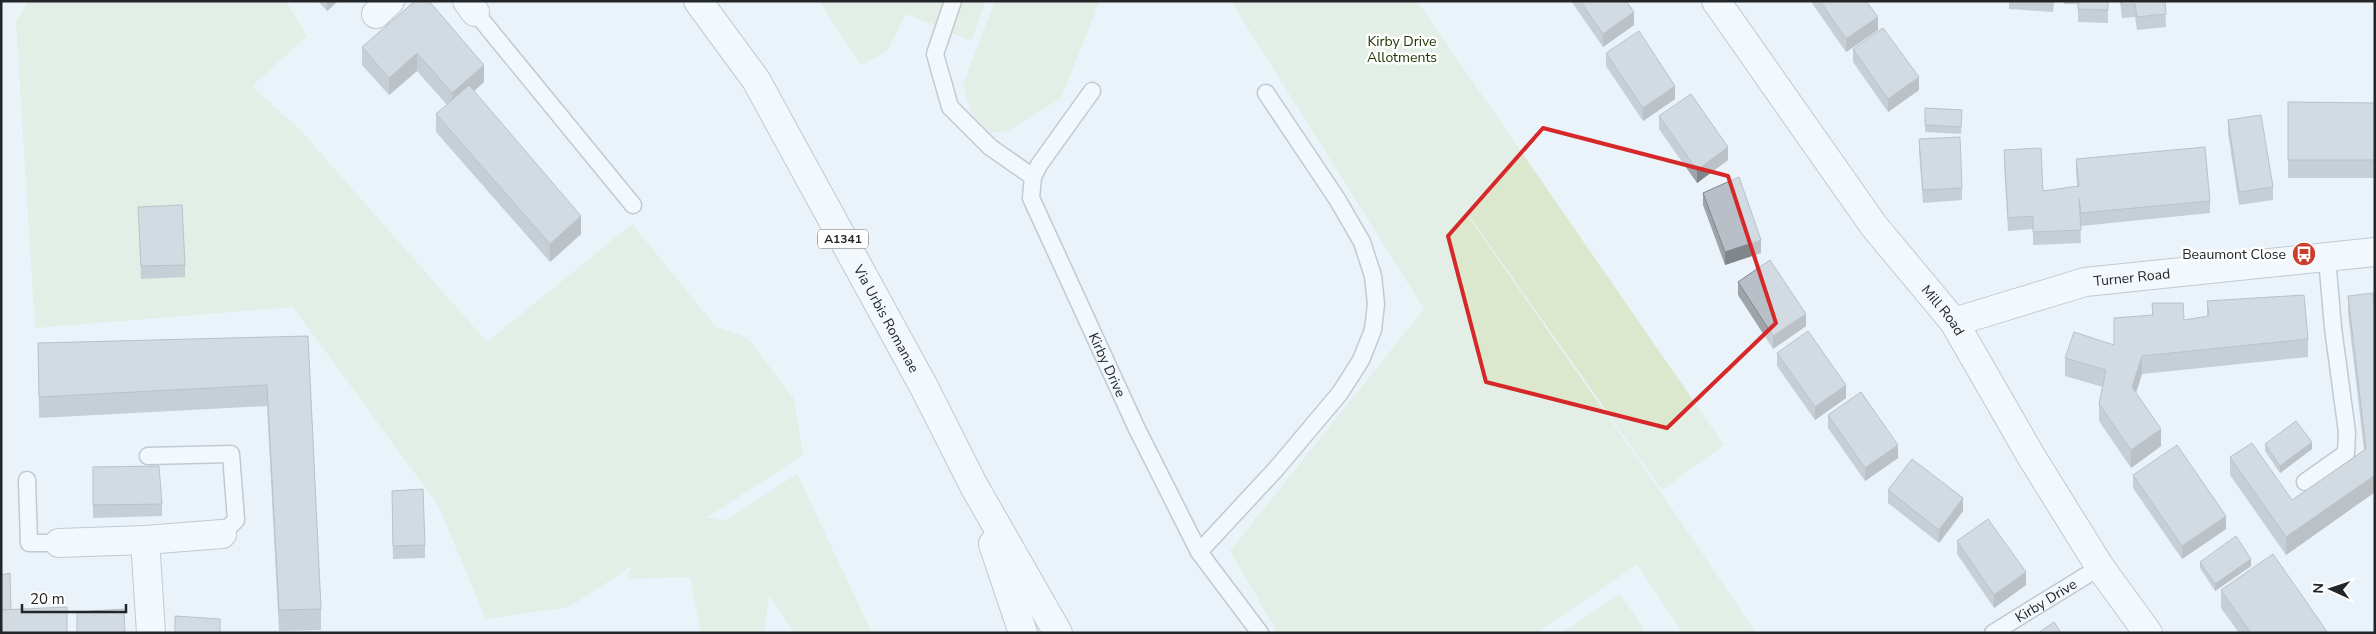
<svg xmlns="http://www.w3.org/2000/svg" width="2376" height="634" viewBox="0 0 2376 634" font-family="'Nunito Sans',sans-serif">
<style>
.green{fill:#dbe8ce}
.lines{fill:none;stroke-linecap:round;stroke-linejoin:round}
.service-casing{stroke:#9299a0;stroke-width:19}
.minor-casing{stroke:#9299a0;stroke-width:30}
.tertiary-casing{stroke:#9299a0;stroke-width:30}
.primary-casing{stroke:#9299a0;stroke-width:30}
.service{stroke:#fff;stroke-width:16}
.minor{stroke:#fff;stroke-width:28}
.tertiary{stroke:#fff;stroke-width:28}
.primary{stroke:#fff;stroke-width:28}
.wall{fill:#9ea4aa}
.shaded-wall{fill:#81868b}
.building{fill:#b8bfc6;stroke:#81868b}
.marked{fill:none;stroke:#d62828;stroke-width:4;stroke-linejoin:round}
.labels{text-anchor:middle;stroke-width:5;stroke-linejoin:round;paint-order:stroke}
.shield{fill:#fefefe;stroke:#656769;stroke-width:1}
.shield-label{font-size:12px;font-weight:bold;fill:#232629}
.park-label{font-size:14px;fill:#213403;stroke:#fefefe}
.poi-label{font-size:14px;fill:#232629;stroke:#fefefe;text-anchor:end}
.street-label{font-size:14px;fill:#232629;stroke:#fefefe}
</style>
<rect width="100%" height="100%" fill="#eaf2fa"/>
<g class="green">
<polygon points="29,1 286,1 307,36 252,86 301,131 487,342 632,224 716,327 748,338 794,399 803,455 706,518 726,520 797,474 872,633 794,633 769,596 764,633 701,633 690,577 626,579 632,566 569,607 486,619 438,505 293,307 35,328 16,21"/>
<polygon points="819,1 986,1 971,41 906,14 887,51 861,65"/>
<polygon points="995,1 1100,1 1061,98 1008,131 991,133 971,112 963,85"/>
<polygon points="1231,1 1417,1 1724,445 1662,490 1336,27 1660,491 1756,633 1683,633 1637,564 1537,633 1278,633 1230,551 1424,309"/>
<polygon points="1620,594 1646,633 1561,633"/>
</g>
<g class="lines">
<g class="service-casing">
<g id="service">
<polyline points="953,1 935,54 950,107 990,147 1033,177"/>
<polyline points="475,12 633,205"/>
<path id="s1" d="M1092,91L1039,165L1033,177L1031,198L1137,429L1199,552L1260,633"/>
<polyline points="148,456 231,454 236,520 222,534"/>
<polyline points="27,480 29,543 59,543"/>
<polyline points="2305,482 2346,453 2347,432 2333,328 2327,258"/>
<polyline points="1199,552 1276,469 1340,393 1361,360 1373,330 1376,304 1373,276 1362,242 1337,199 1266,93"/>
<path id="s2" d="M1993,633L2100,567"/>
</g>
</g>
<g class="minor-casing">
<g id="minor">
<polyline points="467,1 475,12"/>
<polyline points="376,14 390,1"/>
<polyline points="145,540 151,633"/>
<polyline points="59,543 145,540 222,534"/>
</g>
</g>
<g class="tertiary-casing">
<g id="tertiary">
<path id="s3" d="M1716,1L1874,226L1954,322L2031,456L2100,567L2148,633"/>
<path id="s4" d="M1954,322L2085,282L2375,252"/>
</g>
</g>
<g class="primary-casing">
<g id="primary">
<path id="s5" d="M698,1L756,80L924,387L974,486L1058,633"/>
<polyline points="993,544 1023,633"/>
</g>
</g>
<use href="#service" class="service"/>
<use href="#minor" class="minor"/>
<use href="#tertiary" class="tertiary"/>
<use href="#primary" class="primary"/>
</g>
<g class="wall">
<polygon points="318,1 338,1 327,11"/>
<polygon points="415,1 484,82 474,91 581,234 550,262 436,132 436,114 447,105 417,71 389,95 362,65 362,47"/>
<polygon points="1571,1 1626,1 1634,25 1603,47"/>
<polygon points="1812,1 1866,1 1878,30 1846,52 1812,3"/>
<polygon points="2009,1 2054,1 2053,12 2009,9"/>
<polygon points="2064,1 2108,1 2108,23 2078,22 2078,4 2064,4"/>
<polygon points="2120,1 2165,1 2166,27 2137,30 2135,17 2122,18"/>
<polygon points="1853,49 1919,90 1888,112 1853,62"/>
<polygon points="1606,53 1675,99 1643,121 1606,66"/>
<polygon points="2288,102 2375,103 2375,178 2288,178"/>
<polygon points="1925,108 1962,116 1961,134 1925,132"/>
<polygon points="1659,116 1728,160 1697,183 1659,129"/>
<polygon points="2228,120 2273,187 2273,200 2239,205 2228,133"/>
<polygon points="1919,139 1962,188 1962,200 1923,203 1919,152"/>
<polygon points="2004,150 2043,191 2077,186 2076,172 2076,159 2210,201 2210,213 2081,226 2080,221 2081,243 2033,245 2033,229 2008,231 2004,163"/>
<polygon points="1703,193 1761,253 1725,265 1703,205"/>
<polygon points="138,207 185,265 185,277 141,279"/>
<polygon points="1738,282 1806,326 1773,349 1738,295"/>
<polygon points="2348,296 2375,305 2375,492 2286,555 2230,475 2230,457 2292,500 2364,450 2348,313"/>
<polygon points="2207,301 2308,339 2308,357 2142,374 2136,393 2161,446 2131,468 2099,421 2099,404 2103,387 2065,376 2065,358 2114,345 2152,315 2152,303 2184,320 2207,316"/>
<polygon points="308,336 321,609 321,630 279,631 267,406 39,418 38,343"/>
<polygon points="1777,353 1846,398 1815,420 1777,366"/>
<polygon points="1828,415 1898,458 1865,481 1828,428"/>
<polygon points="2265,444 2312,449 2280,473 2265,451"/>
<polygon points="93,467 162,504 162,516 93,518"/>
<polygon points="2133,475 2226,529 2182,559 2133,488"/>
<polygon points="1888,490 1963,511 1939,543 1888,503"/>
<polygon points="392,491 425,545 425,558 393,559"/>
<polygon points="1957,541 2026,585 1994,608 1957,554"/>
<polygon points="2200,562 2251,566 2215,591 2200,568"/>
<polygon points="2221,590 2328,633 2239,633 2221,608"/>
</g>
<g class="shaded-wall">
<polygon points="327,1 338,1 327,11"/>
<polygon points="1634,12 1634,25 1603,47 1603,34"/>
<polygon points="1878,17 1878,30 1846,52 1846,39"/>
<polygon points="417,53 417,71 389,95 389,78"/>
<polygon points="484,65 484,82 452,111 452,93"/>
<polygon points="1919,77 1919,90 1888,112 1888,99"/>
<polygon points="1675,86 1675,99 1643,121 1643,108"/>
<polygon points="1728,147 1728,160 1697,183 1697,170"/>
<polygon points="581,216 581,234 550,262 550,244"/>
<polygon points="1761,240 1761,253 1725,265 1725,252"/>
<polygon points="1806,314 1806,326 1773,349 1773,336"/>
<polygon points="2142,356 2142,374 2132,405 2132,387"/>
<polygon points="1846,385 1846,398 1815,420 1815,407"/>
<polygon points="2161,429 2161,446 2131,468 2131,450"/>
<polygon points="2312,442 2312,449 2280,473 2280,466"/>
<polygon points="1898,445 1898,458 1865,481 1865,468"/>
<polygon points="2375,475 2375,492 2286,555 2286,537"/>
<polygon points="1963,498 1963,511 1939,543 1939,530"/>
<polygon points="2226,516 2226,529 2182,559 2182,546"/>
<polygon points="2251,559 2251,566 2215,591 2215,584"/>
<polygon points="2026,572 2026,585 1994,608 1994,595"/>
</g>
<g class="building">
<polygon points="415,1 429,1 484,65 452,93 417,53 389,78 362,47"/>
<polygon points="1580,1 1626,1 1634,12 1603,34"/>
<polygon points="1820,1 1866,1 1878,17 1846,39"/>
<polygon points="2078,1 2108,1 2108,10 2078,9"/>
<polygon points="2121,1 2165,1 2166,14 2137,17 2135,4 2122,5"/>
<polygon points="1883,28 1919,77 1888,99 1853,49"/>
<polygon points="1639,31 1675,86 1643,108 1606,53"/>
<polygon points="469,85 581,216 550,244 436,114"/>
<polygon points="1691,94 1728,147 1697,170 1659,116"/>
<polygon points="2288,102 2375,103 2375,160 2288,160"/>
<polygon points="1925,108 1962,110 1961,127 1925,125"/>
<polygon points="2261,115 2273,187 2239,192 2228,120"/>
<polygon points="1960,137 1962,188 1923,190 1919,139"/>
<polygon points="2205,147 2210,201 2081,213 2079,199 2081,230 2033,232 2033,216 2008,218 2004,150 2041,148 2043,191 2079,186 2076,159"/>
<polygon points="1739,177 1761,240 1725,252 1703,193"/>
<polygon points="182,205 185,265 141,266 138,207"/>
<polygon points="1770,260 1806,314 1773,336 1738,282"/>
<polygon points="2373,293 2375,305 2375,475 2286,537 2230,457 2252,443 2292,500 2366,449 2348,296"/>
<polygon points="2304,295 2308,339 2142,356 2132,387 2161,429 2131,450 2099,404 2106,370 2065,358 2074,332 2114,345 2114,318 2153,315 2152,303 2183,303 2184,320 2209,316 2207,301"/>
<polygon points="1808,331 1846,385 1815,407 1777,353"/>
<polygon points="308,336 321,609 279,610 267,385 39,397 38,343"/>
<polygon points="1861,392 1898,445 1865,468 1828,415"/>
<polygon points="2296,421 2312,442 2280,466 2265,444"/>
<polygon points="2177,445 2226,516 2182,546 2133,475"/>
<polygon points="1912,459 1963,498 1939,530 1888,490"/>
<polygon points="159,466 162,504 93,505 93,467"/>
<polygon points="423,489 425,545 393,546 392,491"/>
<polygon points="1988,519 2026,572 1994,595 1957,541"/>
<polygon points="2236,536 2251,559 2215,584 2200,562"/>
<polygon points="2273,554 2328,633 2251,633 2221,590"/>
<polygon points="10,573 11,610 1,610 1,575"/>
<polygon points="67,607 67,633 1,633 1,610"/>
<polygon points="124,609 125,633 77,633 77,612"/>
<polygon points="175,616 220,619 220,633 175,633"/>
<polygon points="2054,622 2061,633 2038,633"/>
</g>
<path d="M0 0H2376V634H0ZM1543,128L1728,176L1776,323L1667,428L1486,382L1448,236Z" fill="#eaf2fa" fill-opacity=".55" fill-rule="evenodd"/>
<path class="marked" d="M1543,128L1728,176L1776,323L1667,428L1486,382L1448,236Z"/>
<defs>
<g id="bus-disc" transform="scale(1.25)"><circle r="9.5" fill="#cb3e2e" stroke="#fefefe"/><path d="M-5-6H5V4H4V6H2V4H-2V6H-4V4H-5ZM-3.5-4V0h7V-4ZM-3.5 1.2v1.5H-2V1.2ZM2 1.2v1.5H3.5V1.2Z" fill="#fff"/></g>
</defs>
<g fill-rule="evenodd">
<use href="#bus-disc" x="2304" y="254"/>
</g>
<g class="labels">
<rect class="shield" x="818" y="229.5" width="50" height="19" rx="4"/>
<g class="shield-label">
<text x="843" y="243">A1341</text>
</g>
<g class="park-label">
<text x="1402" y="46">Kirby Drive<tspan x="1402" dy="16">Allotments</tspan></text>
</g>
<g class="poi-label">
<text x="2286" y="259">Beaumont Close</text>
</g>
<g class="street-label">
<text dy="5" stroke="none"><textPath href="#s4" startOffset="184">Turner Road</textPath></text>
<text dy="5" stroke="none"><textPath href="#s3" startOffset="384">Mill Road</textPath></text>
<text dy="5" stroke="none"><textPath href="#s5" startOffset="370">Via Urbis Romanae</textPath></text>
<text dy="5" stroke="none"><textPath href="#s1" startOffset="309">Kirby Drive</textPath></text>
<text dy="5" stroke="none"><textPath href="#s2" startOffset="62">Kirby Drive</textPath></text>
</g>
</g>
<rect width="2376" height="634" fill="none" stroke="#232629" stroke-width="5"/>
<g transform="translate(2331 589) rotate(273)" stroke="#fefefe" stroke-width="4" paint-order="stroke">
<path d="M0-4L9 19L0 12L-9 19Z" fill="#232629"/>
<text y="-8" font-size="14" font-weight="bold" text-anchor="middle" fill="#232629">N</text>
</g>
<path d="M22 604v8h104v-8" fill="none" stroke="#232629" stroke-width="2.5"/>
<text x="30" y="604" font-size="15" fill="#232629" stroke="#fefefe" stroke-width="4" paint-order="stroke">20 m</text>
</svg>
